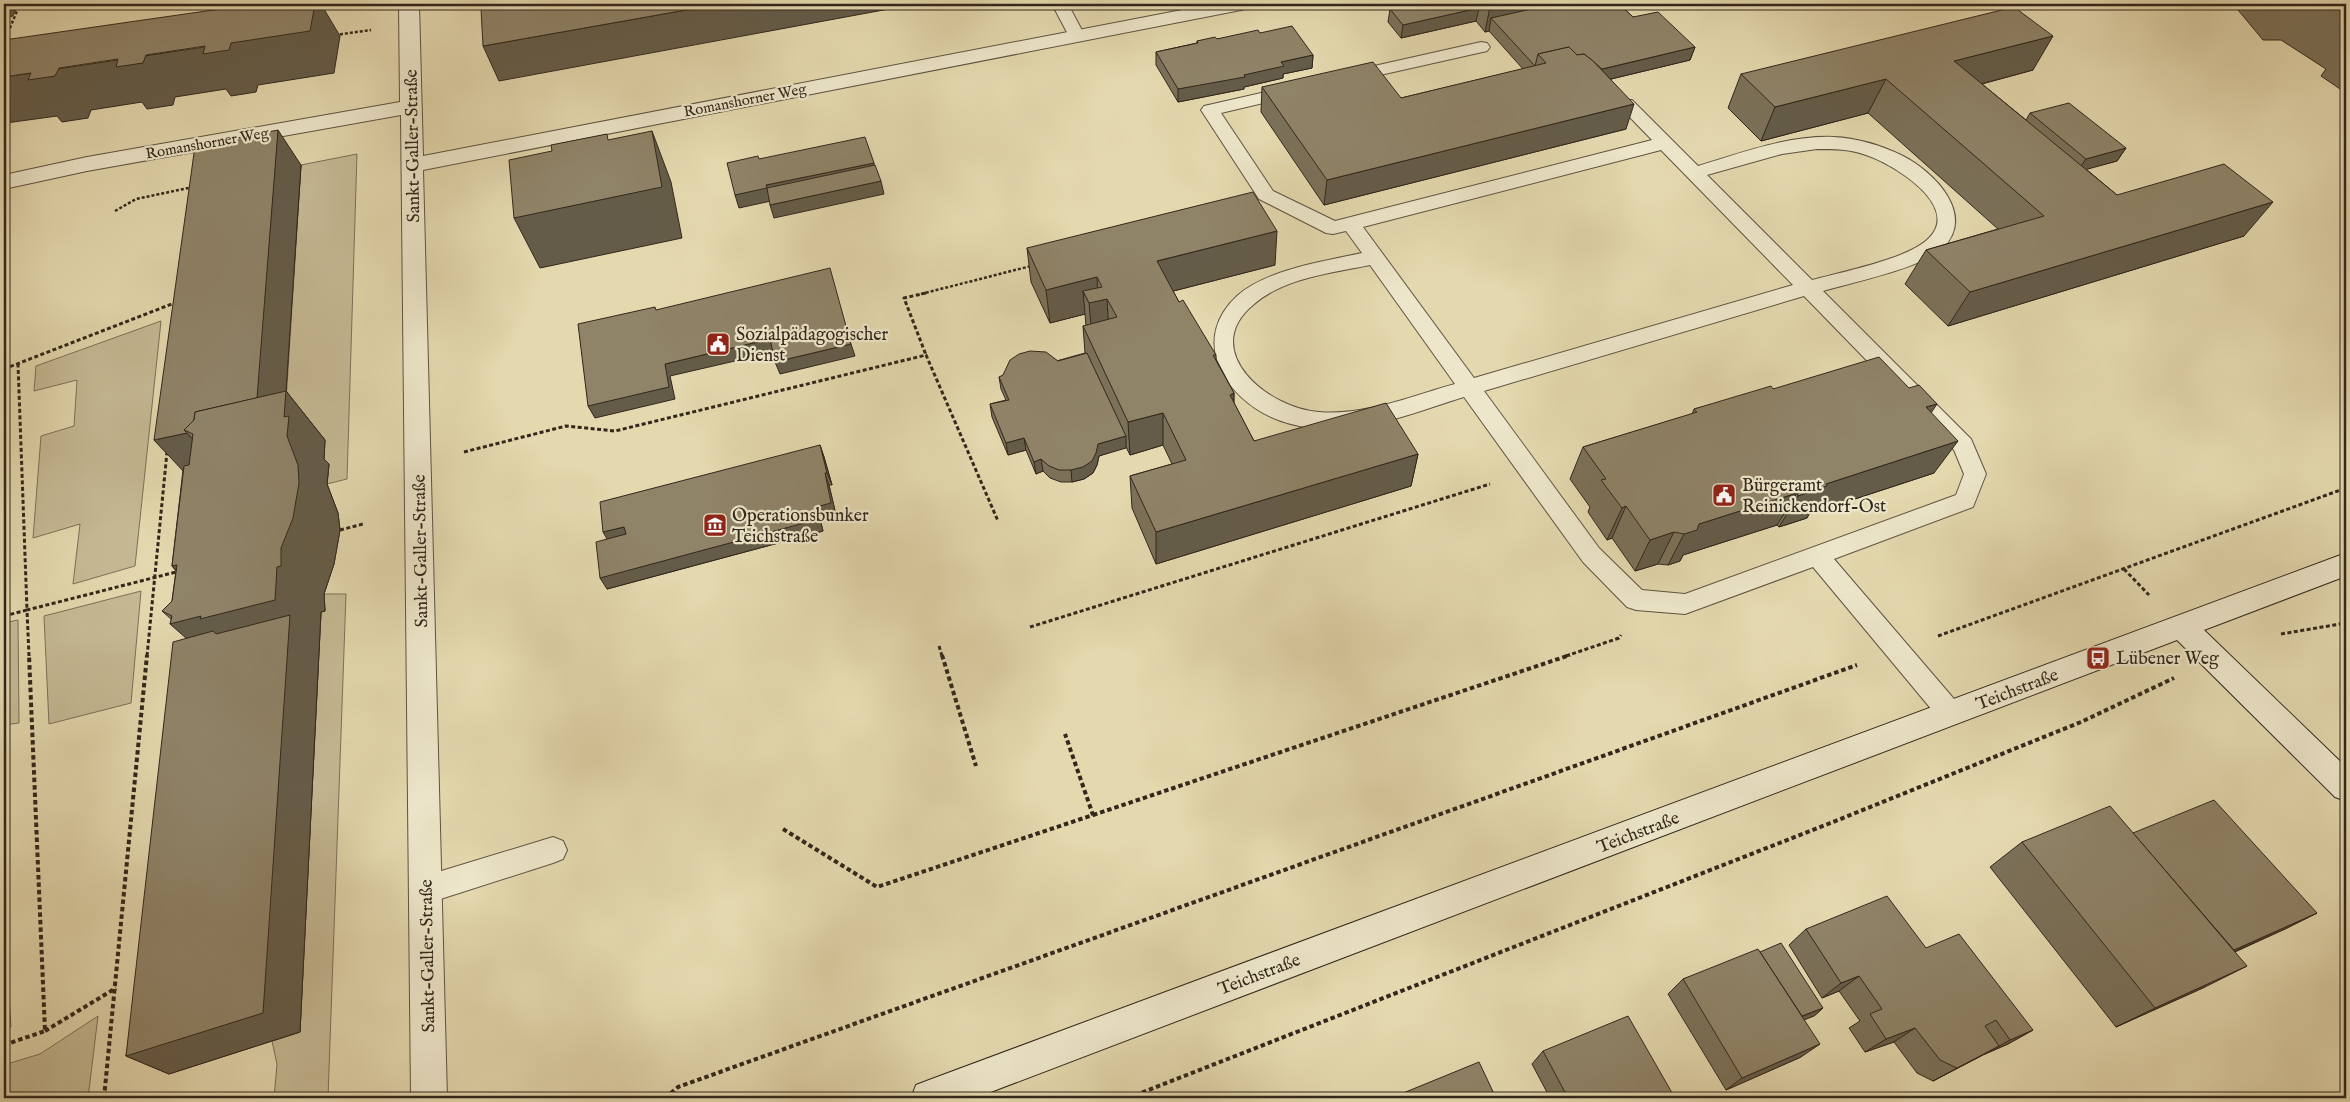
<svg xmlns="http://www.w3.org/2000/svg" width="2350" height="1102" viewBox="0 0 2350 1102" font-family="'IM FELL English',serif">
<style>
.green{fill:#c6ba95;stroke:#7c7058}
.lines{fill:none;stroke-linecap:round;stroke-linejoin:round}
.lane-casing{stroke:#5e5340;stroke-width:2}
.street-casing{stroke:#5e5340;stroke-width:2}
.secondary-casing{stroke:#32271c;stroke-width:2}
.path-far2{stroke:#32271c;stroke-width:2.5;stroke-dasharray:3 2;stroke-linecap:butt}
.path-far1{stroke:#32271c;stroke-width:3;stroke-dasharray:4 2.5;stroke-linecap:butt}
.path{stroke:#32271c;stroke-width:4;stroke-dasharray:4.5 3;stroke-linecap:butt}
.lane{fill:#ede6ca;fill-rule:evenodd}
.street{fill:#ede6ca;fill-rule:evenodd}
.secondary{fill:#ede6ca;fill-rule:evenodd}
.wall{fill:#7b7159;stroke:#32271c}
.shaded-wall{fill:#645c49;stroke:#32271c}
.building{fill:#8f8368;stroke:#32271c}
.labels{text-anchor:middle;stroke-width:4.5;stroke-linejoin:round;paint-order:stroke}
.far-street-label{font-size:15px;fill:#32271c;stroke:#ede6ca}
.street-label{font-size:18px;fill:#32271c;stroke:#ede6ca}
.poi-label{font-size:18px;fill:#32271c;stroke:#ede6ca;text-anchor:start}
</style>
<rect width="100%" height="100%" fill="#e4d8ae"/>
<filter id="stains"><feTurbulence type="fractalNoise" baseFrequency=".004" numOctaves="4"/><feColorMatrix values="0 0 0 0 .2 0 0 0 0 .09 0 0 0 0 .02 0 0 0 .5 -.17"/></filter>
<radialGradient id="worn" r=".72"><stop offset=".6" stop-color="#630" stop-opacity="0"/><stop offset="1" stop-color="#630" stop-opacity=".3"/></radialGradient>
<g class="green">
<polygon points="357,154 347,479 327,484 329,465 283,450 301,165"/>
<polygon points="161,321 135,566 73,584 80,524 33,538 41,436 74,426 77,380 34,391 36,366"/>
<polygon points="141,591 131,703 49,724 44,616"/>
<polygon points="324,594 346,594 328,1098 274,1098 277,1064 272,1041 300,1032 321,612 325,611"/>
<polygon points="18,620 19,723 4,725 4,623"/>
<polygon points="4,918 11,1027 4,1029"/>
<polygon points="98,1016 88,1098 4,1098 4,1065 40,1054"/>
</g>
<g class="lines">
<g class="lane-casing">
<g id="lane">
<polygon points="1052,4 1068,4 1085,36 1083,40 1071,40"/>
<polygon points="1481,42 1487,43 1490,47 1487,51 1349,82 1343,81 1340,77 1343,73"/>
<path d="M1292,86L1298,87L1301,91L1298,95L1221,113L1273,191L1335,221L1652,140L1617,104L1620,100H1632L1698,166C1742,153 1788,135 1834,137C1857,138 1883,146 1903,156C1934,172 1976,214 1943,248C1925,267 1851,283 1823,291L1971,439L1986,474L1973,507L1834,559L1960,706L1964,714L1960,722L1951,725L1942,722L1813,567L1685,614L1636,610L1627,607L1583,562L1464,397C1418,411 1367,433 1317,429C1299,427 1279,422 1263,413C1218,387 1194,336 1237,296C1265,270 1325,261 1362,253L1346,231L1333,234L1326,233L1259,199L1201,110L1204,106ZM1817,149C1834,149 1850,149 1866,155C1891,163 1962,205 1929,238C1909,259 1841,272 1812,280L1707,175L1782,154ZM1661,150L1793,285L1474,378L1363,227ZM1370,265L1455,384C1411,396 1365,416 1319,412C1269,409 1198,351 1253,305C1283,278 1332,273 1370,265ZM1804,296L1954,450L1964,474L1956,495L1685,594L1642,590L1599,548L1484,391Z"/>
<polygon points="553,837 563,841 567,850 563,859 553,863 425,904 415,900 411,890 415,880 425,876"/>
</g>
</g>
<g class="street-casing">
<polygon id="street" points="399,4 419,4 423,156 1213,4 1251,4 1248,8 1241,10 423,170 447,1098 411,1098 401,115 87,171 4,189 4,175 87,157 400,102"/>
</g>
<g class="secondary-casing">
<polygon id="secondary" points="2346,553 2346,576 2204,630 2346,767 2346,801 2335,797 2177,640 975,1098 911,1098 916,1085 929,1080"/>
</g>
<g class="path-far2">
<polyline points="335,35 371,30"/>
<polyline points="4,42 20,4"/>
<polyline points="115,211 136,199 193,187"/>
<polyline points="921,294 1031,266"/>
</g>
<g class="path-far1">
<polyline points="926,293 904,298 926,355"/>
<polyline points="4,369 177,302"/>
<polyline points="464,452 566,426 615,431 926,355 998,521"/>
<polyline points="340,530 363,524"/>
<polyline points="2124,569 2149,595"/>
<polyline points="4,616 27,610 18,364"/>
<polyline points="1030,627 1490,484"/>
<polyline points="2281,634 2346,623"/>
<polyline points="1938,636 2346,488"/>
<polyline points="939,646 942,656"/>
<polyline points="29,656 27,610 180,571"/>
<polyline points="147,656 167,452"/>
<polyline points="1566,656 1619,638 1621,635"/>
</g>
<g class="path">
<polyline points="942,655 976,766"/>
<polyline points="1093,815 1570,655"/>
<polyline points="783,829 877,887 1093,815 1065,734"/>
<polyline points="45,1031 116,988"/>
<polyline points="4,1045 45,1031 29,655"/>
<polyline points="104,1098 147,655"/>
<polyline points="665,1098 678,1087 1857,665"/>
<polyline points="1128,1098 1828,824 2081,722 2174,678"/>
</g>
<use href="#lane" class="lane"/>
<use href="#street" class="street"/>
<use href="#secondary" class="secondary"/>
</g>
<g class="wall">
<polygon points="1414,4 1619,4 1633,17 1695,47 1690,60 1611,79 1626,129 1324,205 1261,112 1262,87 1401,98 1523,69 1489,31 1485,32 1476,21 1401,38 1388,22 1390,9"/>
<polygon points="2242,4 2346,4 2346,93 2321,76 2326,69 2281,40 2263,40 2238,10"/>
<polygon points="1260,33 1313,55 1312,68 1283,74 1283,78 1244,87 1244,89 1178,102 1156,65 1156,52 1197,43 1197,41 1217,39"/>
<polygon points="2033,70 1982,84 2026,120 2030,113 2126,148 2117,161 2086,169 2117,195 2244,236 1948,326 1905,284 1926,250 1998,229 1868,113 1761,141 1728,108 1741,74"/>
<polygon points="301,165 286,391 325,440 324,459 329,464 327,484 338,513 340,530 334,564 324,594 325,611 321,612 300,1032 169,1074 126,1056 187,638 171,619 162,611 172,601 176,571 172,566 183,470 154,440"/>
<polygon points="1027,248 1275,265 1173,291 1179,302 1216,355 1216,359 1234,393 1234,403 1254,441 1418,454 1411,486 1156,564 1132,508 1130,476 1172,464 1163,445 1130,455 1126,447 1099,456 1097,465 1093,473 1084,479 1072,482 1061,482 1050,478 1043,471 1036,474 1026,450 1008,455 992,417 990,404 1006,400 1001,389 999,377 1085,353 1083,326 1086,326 1085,314 1050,323 1031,282"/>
<polygon points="1773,389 1931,413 1934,473 1809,514 1807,518 1779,527 1777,525 1683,555 1680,561 1668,565 1658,564 1635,571 1612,538 1607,540 1588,512 1590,507 1570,479 1583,447 1692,414 1694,409"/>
<polygon points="820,445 824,457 832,485 829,485 836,515 820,519 823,531 607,589"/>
<polygon points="2133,833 2317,913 2285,929 2235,952 2205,987 2116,1027 1990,867 2022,842"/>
<polygon points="1806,929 1926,948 2033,1030 2008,1044 1985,1054 1933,1081 1917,1073 1894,1042 1865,1052 1849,1028 1860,1021 1839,991 1822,998 1789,945"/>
<polygon points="1760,952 1823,1008 1814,1016 1804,1019 1801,1057 1726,1090 1668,994 1683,979"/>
<polygon points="1543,1051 1675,1098 1550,1098 1532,1064"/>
</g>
<g class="shaded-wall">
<polygon points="4,4 18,4 13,16 4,18"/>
<polygon points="315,4 321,4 340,36 334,73 258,85 256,92 231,96 226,89 175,97 173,105 147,109 142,102 91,110 88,118 62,122 57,116 6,123 4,128 4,77 231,43"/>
<polygon points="720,4 916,4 499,81 483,46"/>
<polygon points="1505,4 1583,4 1491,18 1489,31 1485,32 1490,7"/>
<polygon points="1479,8 1476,21 1401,38 1403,25"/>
<polygon points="2053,36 2033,70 1936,96 1954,61"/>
<polygon points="1695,47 1690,60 1586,85 1590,72"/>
<polygon points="1313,55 1312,68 1283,74 1283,78 1244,87 1244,89 1178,102 1178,89 1244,75 1281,62"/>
<polygon points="1886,79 1868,113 1761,141 1775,107"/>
<polygon points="1634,104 1626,129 1324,205 1327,180"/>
<polygon points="278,130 301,165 286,391 325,440 324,459 329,464 327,484 338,513 340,530 334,564 324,594 325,611 321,612 300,1032 169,1074 126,1056 220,668 170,624 221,464"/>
<polygon points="652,131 671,182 682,238 540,268 514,218"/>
<polygon points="2126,148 2117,161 2077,172 2086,159"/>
<polygon points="874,163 876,175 771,201 739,208 735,195 766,185"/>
<polygon points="881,181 884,194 774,218 770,205"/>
<polygon points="2273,202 2244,236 1948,326 1970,292"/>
<polygon points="1277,231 1275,265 1158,295 1157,261"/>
<polygon points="1097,277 1098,301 1107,299 1109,333 1092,337 1089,303 1083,291 1085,314 1050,323 1046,290"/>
<polygon points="770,339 774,352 670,376 675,399 595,418 588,406 665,364"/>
<polygon points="851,344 855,356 780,374 775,362"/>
<polygon points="1234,393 1233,426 1230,395"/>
<polygon points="1937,404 1915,437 1926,407"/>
<polygon points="1163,413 1163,445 1130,455 1128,422"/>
<polygon points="187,433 217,465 185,473 154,440"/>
<polygon points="1126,436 1126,448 1099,456 1097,465 1093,473 1084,479 1072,482 1071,470 1098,444"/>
<polygon points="1024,438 1026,450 1008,455 1006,443"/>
<polygon points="1958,441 1934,473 1809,514 1807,518 1779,527 1798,496 1826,484"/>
<polygon points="820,445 824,457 832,485 827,473"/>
<polygon points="1418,454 1411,486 1156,564 1156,532"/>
<polygon points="1041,459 1043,471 1036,474 1034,462"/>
<polygon points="825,473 829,485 836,515 820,519 823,531 607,589 600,578"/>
<polygon points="1797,493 1777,525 1683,555 1680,561 1668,565 1684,534 1699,524"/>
<polygon points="1626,506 1612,538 1607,540 1622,508"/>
<polygon points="624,527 631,538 610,544 603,532"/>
<polygon points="1674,532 1658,564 1635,571 1650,540"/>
<polygon points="177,565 221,612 172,566"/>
<polygon points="2317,913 2285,929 2191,971 2221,956"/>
<polygon points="2247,966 2205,987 2116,1027 2155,1008"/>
<polygon points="1859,976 1839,991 1822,998 1841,983"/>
<polygon points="1823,1008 1814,1016 1789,1026 1798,1018"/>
<polygon points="1915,1028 1894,1042 1865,1052 1886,1039"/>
<polygon points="2033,1030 2008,1044 1985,1054 2010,1040"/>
<polygon points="1820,1044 1801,1057 1726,1090 1742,1078"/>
<polygon points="1999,1046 1975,1059 1933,1081 1957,1068"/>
</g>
<g class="building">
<polygon points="255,4 315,4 310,31 231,43 229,50 203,54 205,46 146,55 143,63 116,67 118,59 59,68 55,76 28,80 31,73 4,77 4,40"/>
<polygon points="511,4 720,4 483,46 481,9"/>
<polygon points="1414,4 1475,4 1479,8 1403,25 1390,9"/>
<polygon points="1487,4 1505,4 1490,7"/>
<polygon points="1554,4 1619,4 1633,17 1658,12 1695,47 1602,69 1593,61 1584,54 1577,55 1569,47 1538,54 1535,66 1491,18"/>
<polygon points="2014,7 2053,36 1954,61 2117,195 2224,164 2273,202 1970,292 1926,250 2044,216 1886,79 1775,107 1741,74"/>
<polygon points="1292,26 1313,55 1281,62 1284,66 1244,75 1245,77 1178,89 1156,52 1198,43 1197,41 1215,37 1217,39 1258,30 1260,33"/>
<polygon points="1569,47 1577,55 1584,54 1593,61 1634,104 1327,180 1262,87 1373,62 1401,98 1546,63 1538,54"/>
<polygon points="2069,103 2126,148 2086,159 2030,113"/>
<polygon points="278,130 257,398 195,412 194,420 184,430 187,433 154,440 195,146"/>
<polygon points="652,131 662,187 514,218 509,160 552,151 551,145 607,134 608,140"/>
<polygon points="865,137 874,163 766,185 767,188 735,195 727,163 758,156 759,159"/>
<polygon points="875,165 881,181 770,205 767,188"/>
<polygon points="1253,192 1277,231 1157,261 1179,302 1183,300 1216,355 1213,355 1234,393 1230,395 1254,441 1386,403 1418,454 1156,532 1130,476 1186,460 1163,413 1128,422 1083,326 1117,317 1107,299 1089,303 1083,291 1102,287 1097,277 1046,290 1027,248"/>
<polygon points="830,268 851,344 775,362 770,339 665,364 669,387 588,406 578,324 655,307 656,310"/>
<polygon points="1030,351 1046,352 1058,361 1087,353 1126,436 1098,444 1096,453 1092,461 1083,467 1071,470 1059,470 1049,466 1041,459 1034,462 1024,438 1006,443 990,404 1009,400 999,377 1003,375 1010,360 1019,354"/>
<polygon points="1879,357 1909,388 1919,385 1937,404 1926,407 1958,441 1826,484 1827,486 1798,496 1797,493 1699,524 1697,530 1684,534 1674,532 1650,540 1626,506 1622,508 1601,480 1606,479 1583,447 1697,412 1694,409 1771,386 1773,389"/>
<polygon points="286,391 284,417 289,416 287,436 298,465 299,483 293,518 281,548 281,566 277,567 275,600 200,619 201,616 170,624 172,616 162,611 172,601 177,565 172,566 184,466 189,465 193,434 184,430 194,420 195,412"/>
<polygon points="820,445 827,473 825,473 831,503 816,507 819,519 600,578 596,542 626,534 624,527 603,532 600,502"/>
<polygon points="290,615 263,1013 126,1056 173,642 213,631 216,634"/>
<polygon points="2214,800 2317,913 2234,950 2133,833"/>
<polygon points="2110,806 2247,966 2155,1008 2022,842"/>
<polygon points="1887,896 1926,948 1959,934 2033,1030 2010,1040 1996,1020 1985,1026 1999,1046 1957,1068 1940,1060 1915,1028 1886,1039 1870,1014 1882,1009 1859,976 1841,983 1806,929"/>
<polygon points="1781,943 1823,1008 1802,1016 1760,952"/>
<polygon points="1758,949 1820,1044 1742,1078 1683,979"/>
<polygon points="1628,1016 1675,1098 1568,1098 1543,1051"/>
<polygon points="1479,1062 1496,1098 1391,1098"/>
</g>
<defs>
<g id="civic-square" transform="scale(1.25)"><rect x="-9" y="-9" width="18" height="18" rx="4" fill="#8f2418" stroke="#ede6ca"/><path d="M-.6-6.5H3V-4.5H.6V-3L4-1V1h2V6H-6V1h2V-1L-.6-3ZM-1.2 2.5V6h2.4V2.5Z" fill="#fff"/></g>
<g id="museum-square" transform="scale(1.25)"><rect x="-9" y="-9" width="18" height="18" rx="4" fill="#8f2418" stroke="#ede6ca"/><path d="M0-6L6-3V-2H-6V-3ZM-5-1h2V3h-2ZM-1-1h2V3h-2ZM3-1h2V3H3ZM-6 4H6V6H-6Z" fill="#fff"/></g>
<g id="bus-square" transform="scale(1.25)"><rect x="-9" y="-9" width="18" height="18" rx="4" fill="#8f2418" stroke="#ede6ca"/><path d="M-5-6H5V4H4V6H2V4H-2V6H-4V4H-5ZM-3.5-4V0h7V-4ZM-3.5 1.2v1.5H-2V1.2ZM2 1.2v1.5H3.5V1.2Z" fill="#fff"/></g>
</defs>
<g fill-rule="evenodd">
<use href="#civic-square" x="718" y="344"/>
<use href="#civic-square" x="1724" y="495"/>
<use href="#museum-square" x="715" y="525"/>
<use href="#bus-square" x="2098" y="658"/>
</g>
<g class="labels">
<g class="far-street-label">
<text transform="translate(745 100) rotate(-11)" y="5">Romanshorner Weg</text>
<text transform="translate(207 143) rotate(-10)" y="5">Romanshorner Weg</text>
</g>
<g class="street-label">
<text transform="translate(412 146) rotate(-91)" y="6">Sankt-Galler-Straße</text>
<text transform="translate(420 551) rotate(-91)" y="6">Sankt-Galler-Straße</text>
<text transform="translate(2017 689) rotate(-21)" y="6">Teichstraße</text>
<text transform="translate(1638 832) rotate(-21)" y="6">Teichstraße</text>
<text transform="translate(427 956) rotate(-91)" y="6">Sankt-Galler-Straße</text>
<text transform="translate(1259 974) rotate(-21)" y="6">Teichstraße</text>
</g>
<g class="poi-label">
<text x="736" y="340">Sozialpädagogischer<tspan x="736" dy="21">Dienst</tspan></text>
<text x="1742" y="491">Bürgeramt<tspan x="1742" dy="21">Reinickendorf-Ost</tspan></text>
<text x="732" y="521">Operationsbunker<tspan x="732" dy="21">Teichstraße</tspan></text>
<text x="2116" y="664">Lübener Weg</text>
</g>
</g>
<rect width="2350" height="1102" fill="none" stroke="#e4d8ae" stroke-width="20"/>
<rect x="5" y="5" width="2340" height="1092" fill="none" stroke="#32271c" stroke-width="2.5"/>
<rect x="10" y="10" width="2330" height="1082" fill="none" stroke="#32271c"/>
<rect width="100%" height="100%" filter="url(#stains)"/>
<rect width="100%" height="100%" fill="url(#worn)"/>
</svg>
